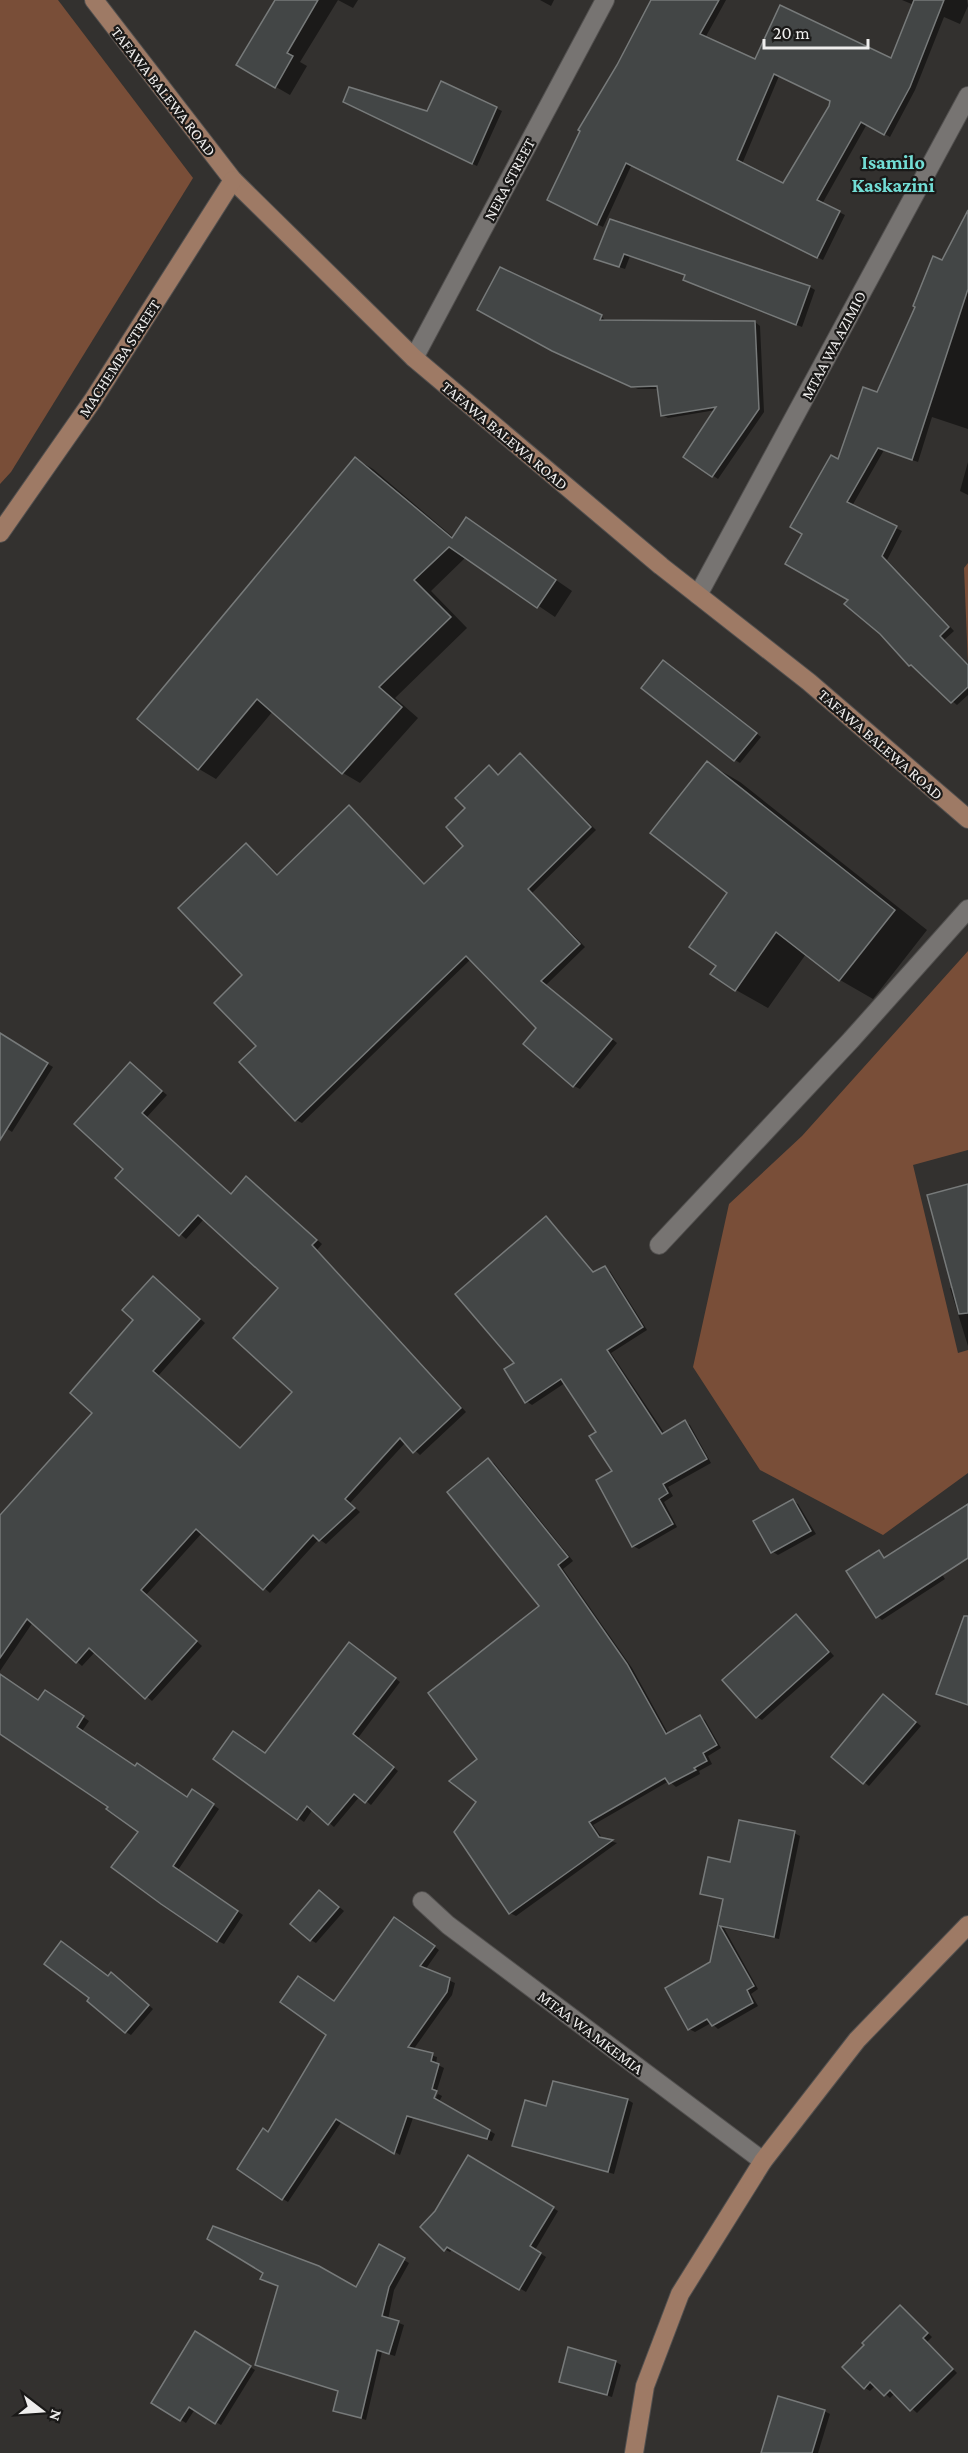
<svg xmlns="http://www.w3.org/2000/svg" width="968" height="2453" viewBox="0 0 968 2453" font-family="'Crimson Pro',serif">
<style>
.forest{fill:#794e38}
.shadow{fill:#0007;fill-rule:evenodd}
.building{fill:#434646;stroke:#777a7a;stroke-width:1.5;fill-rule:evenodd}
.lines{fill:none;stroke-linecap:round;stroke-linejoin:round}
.street-casing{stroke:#52504f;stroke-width:20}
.secondary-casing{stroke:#52504f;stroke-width:20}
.street{stroke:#777472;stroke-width:18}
.secondary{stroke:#9e7a65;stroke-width:18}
.labels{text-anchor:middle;stroke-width:4.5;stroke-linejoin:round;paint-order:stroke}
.street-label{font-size:16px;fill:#efeeed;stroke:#1a1918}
.quarter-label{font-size:20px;font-weight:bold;fill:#72ddd5;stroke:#1a1918}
</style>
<rect width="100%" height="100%" fill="#33312f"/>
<g class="forest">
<polygon points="0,0 58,0 193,178 11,472 0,484"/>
<polygon points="968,563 968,665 964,568"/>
<polygon points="968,951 968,1150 913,1165 958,1353 968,1350 968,1473 883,1535 760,1470 693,1367 729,1204 802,1136"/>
</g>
<g class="shadow">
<polygon points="276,0 338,0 300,62 307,66 290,95 238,65"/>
<polygon points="338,0 358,0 353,8"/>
<polygon points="540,0 554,0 551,6"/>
<path d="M652,0H726L705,38L756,61L892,60L914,5L902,0H967L968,6L960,24L944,17L915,90L890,137L867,124L822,204L845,215L823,260L632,164L603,227L554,203ZM779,76L832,100L831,106L783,185L742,164Z"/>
<polygon points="442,83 502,111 477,166 350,104 428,113"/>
<polygon points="968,213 968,429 932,417 918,462 884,450 852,506 902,531 887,560 954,631 944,640 968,664 968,695 957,705 910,665 850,599 804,534"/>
<polygon points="611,221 810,287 815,290 802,327 690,282 686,275 630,256 625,269 601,261 596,258"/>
<polygon points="601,316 606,321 755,322 760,326 764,412 718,479 685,457 716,410 668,418 662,415 659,389 638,389 559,353"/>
<polygon points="356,459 373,469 454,538 467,519 572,591 555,617 466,557 431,591 467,628 395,698 418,718 360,783 343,773 273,711 216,779 199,769 139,719"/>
<polygon points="968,462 968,495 960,491"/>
<polygon points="669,665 761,737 740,763 735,760"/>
<polygon points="520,755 596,830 532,893 585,947 546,985 617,1043 580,1089 574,1086 525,1044 538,1028 471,959 302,1123 296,1120 241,1062 258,1046 245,975 246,844 279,875 350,807 426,885 466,846 467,808 489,767 499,775"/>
<polygon points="707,763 740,782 927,930 873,999 840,980 806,954 768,1008 736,990 718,966 729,893"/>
<polygon points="6,1039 53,1067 12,1132 0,1124 0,1048"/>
<polygon points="130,1064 167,1095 147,1117 232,1195 247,1178 322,1244 317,1250 466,1412 420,1455 406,1442 350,1503 360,1512 326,1544 319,1539 270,1593 202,1533 146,1595 202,1646 152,1701 95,1652 82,1666 33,1622 0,1671 0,1517 94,1413 153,1277 205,1323 158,1376 241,1449 294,1392 280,1288 204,1219 186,1239 117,1178 125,1169"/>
<polygon points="968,1186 968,1346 950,1288 953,1288"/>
<polygon points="546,1218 551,1221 595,1273 605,1268 610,1271 647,1330 611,1353 665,1434 685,1422 690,1425 711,1463 668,1487 673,1496 664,1502 677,1527 639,1549 633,1546 614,1472 598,1433 565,1383 532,1405 526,1401 516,1364"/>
<polygon points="489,1460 494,1463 573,1561 563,1569 632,1668 669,1735 700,1717 705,1720 721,1748 708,1756 712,1764 699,1771 700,1774 676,1787 669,1781 593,1825 603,1839 617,1843 516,1916 510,1913 456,1832 478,1801 479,1759 542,1607"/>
<polygon points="793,1501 798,1504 816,1534 778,1555 773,1552"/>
<polygon points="968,1503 968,1546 937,1567 945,1579 882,1620 877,1616 879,1552 886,1558 961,1510 960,1508"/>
<polygon points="796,1616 801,1619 834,1656 762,1720 757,1717 724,1680"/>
<polygon points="355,1647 400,1682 358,1738 398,1771 371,1805 360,1796 334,1827 313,1809 304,1822 215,1759 265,1755"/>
<polygon points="0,1676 39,1702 51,1695 89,1721 82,1731 136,1768 188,1798 199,1795 219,1809 178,1870 243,1915 224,1944 218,1941 141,1831 110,1806 0,1732"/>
<polygon points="889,1700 921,1726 869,1786 833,1757"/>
<polygon points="794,1833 800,1836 779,1939 724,1928 758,1989 751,1994 758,2006 718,2029 711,2023 695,2032 689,2029 712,1963 724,1900 702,1894 732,1863"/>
<polygon points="325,1895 344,1911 316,1943 311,1940"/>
<polygon points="400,1922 439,1950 425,1970 455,1983 452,1995 413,2050 437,2057 436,2064 444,2068 437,2090 429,2104 432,2105 438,2094 442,2096 439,2102 495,2134 492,2141 413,2118 400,2155 342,2121 288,2202 283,2199 269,2134 328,2034 335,2002"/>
<polygon points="112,1974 153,2009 131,2035 126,2032 109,1977"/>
<polygon points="628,2100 633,2103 614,2174 514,2145 547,2108"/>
<polygon points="469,2157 558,2211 535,2250 546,2257 526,2292 453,2249 450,2252 444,2249 437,2212"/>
<polygon points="380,2246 409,2263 394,2290 388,2319 404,2325 395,2356 382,2352 366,2420 335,2410 356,2289"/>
<polygon points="900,2307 932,2337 927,2342 957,2373 917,2413 895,2393 890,2398 876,2385 870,2391 865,2388"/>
<polygon points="196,2333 255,2370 221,2425 195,2409 186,2423 153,2402"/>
<polygon points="616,2362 621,2365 612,2397 566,2384"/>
<polygon points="824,2411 830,2414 818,2453 763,2453"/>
</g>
<g class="building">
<polygon points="275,0 318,0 287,53 293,56 275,88 236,65"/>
<path d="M651,0H719L700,34L755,59L780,5L891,58L914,0H944L910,87L884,135L861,122L817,200L840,211L817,258L626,163L597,225L547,200L580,131L578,130L617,65ZM774,74L830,101L829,106L783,183L737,160Z"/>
<polygon points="441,81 497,107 472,164 343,102 349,87 427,111"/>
<polygon points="968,210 968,289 912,460 878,448 847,502 897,526 882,556 949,627 940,636 968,665 968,687 951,703 911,665 909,666 880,634 844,604 848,600 785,564 802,534 790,527 831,455 838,459 863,387 877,392 915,307 913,306 933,256 942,260"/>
<polygon points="610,219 810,286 796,325 683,280 685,275 624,254 619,267 594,259"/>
<polygon points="500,267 602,315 600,320 755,321 759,409 712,477 683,457 716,407 661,416 657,386 631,387 552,351 477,310"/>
<polygon points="355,457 452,538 466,517 556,580 537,608 449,547 414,580 451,617 379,687 402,707 342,774 257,699 198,770 137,719"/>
<polygon points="663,660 757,733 734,761 641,688"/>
<polygon points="520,753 591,827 528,889 580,944 541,981 612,1039 573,1087 523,1044 536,1028 466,956 295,1121 239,1062 256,1046 214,1003 242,975 178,908 246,843 277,875 349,805 424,884 463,846 446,827 465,808 455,798 489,765 498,775"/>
<polygon points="707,761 895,910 839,981 776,932 735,991 710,974 716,966 689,947 727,893 650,833"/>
<polygon points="0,1033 48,1063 0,1140"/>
<polygon points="130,1062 162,1091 142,1113 231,1194 246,1176 317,1240 312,1245 461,1408 413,1453 400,1438 345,1499 355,1508 319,1541 313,1535 263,1590 196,1529 141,1590 197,1641 145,1699 89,1648 76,1663 27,1619 0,1658 0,1515 92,1413 70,1393 133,1320 122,1310 153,1276 200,1319 153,1371 240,1448 292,1392 233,1338 278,1288 198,1215 179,1236 115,1178 123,1169 74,1124"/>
<polygon points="968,1184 968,1313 959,1314 927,1195"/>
<polygon points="546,1216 593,1272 605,1266 643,1327 607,1350 662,1434 685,1420 707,1459 663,1484 668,1493 659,1499 673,1524 632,1547 596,1480 612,1471 589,1436 596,1432 561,1379 525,1403 504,1369 514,1363 455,1294"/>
<polygon points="488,1458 568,1557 558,1565 627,1664 666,1734 700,1715 717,1745 703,1753 707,1761 694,1768 696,1770 669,1784 665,1778 589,1822 599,1837 613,1840 509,1914 454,1832 476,1802 449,1781 477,1759 428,1693 539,1606 447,1492"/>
<polygon points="793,1499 811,1531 771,1553 753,1521"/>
<polygon points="968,1504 968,1558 876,1618 846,1571 879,1550 884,1558"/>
<polygon points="796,1614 829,1652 756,1718 722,1680"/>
<polygon points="964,1616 968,1616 968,1705 936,1694"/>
<polygon points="349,1642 396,1678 353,1734 394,1767 365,1803 354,1794 328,1825 307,1806 297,1820 213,1759 233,1731 265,1753"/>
<polygon points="0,1674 38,1700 45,1690 84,1716 77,1727 135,1766 137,1763 187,1797 192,1789 214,1804 173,1866 238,1911 217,1942 161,1904 111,1867 138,1832 106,1809 108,1807 0,1734"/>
<polygon points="883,1694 916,1722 863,1784 831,1757"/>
<polygon points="739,1820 795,1831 774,1937 720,1926 754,1986 747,1990 753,2003 712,2026 707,2019 688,2030 665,1988 710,1962 723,1899 700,1894 708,1857 730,1862"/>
<polygon points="319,1890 339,1907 310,1941 290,1924"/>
<polygon points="394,1917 435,1946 420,1966 450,1978 447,1992 408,2047 433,2053 431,2061 439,2064 432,2089 437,2091 434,2098 490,2130 487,2139 407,2116 394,2154 336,2119 282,2200 237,2169 263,2128 268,2132 326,2035 280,2002 298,1976 334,2001"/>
<polygon points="61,1941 108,1976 111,1972 149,2005 125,2033 87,2001 89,1998 44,1964"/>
<polygon points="553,2081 628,2099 608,2172 512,2146 525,2100 546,2106"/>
<polygon points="468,2155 554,2207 530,2246 541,2253 519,2290 447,2247 444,2251 420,2227 435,2211"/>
<polygon points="213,2226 319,2266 356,2287 379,2244 405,2258 389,2287 382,2316 399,2321 389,2354 377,2350 361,2418 333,2411 338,2391 255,2365 278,2286 260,2279 263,2273 207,2239"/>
<polygon points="900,2305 928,2333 923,2338 953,2369 910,2411 890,2390 884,2396 870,2382 864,2389 842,2367 864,2345 862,2343"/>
<polygon points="195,2331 251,2366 215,2424 189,2407 180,2421 151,2403"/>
<polygon points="568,2347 616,2361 607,2395 559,2382"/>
<polygon points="778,2396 825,2410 812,2453 761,2453"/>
</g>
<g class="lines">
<g class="street-casing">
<g id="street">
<polyline points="414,358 605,0"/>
<polyline points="698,595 968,96"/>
<polyline points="659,1245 851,1040 968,909"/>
<polyline points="422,1901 448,1925 763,2161"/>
</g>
</g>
<g class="secondary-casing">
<g id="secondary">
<polyline points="94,0 233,180 414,358 661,566 809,682 968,819"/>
<polyline points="0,533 93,400 233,180"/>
<polyline points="634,2453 645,2386 680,2294 763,2161 857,2040 968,1925"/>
</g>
</g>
<use href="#street" class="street"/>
<use href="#secondary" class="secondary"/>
</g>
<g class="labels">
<g class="street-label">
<text transform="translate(164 91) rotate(52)" y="6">TAFAWA BALEWA ROAD</text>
<text transform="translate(509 179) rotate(-62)" y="6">NERA STREET</text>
<text transform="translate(833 345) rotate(-62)" y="6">MTAA WA AZIMIO</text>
<text transform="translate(119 358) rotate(-57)" y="6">MACHEMBA STREET</text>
<text transform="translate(505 435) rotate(40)" y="6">TAFAWA BALEWA ROAD</text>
<text transform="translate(881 744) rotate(41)" y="6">TAFAWA BALEWA ROAD</text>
<text transform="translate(591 2032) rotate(37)" y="6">MTAA WA MKEMIA</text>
</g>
<g class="quarter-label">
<text x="893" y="169">Isamilo<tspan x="893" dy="23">Kaskazini</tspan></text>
</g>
</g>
<g transform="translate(42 2411) rotate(107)" stroke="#1a1918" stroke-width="4.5" paint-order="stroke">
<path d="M0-4.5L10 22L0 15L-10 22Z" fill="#efeeed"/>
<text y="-9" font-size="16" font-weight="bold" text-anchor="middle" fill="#efeeed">N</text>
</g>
<path d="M764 39v9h104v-9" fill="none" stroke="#efeeed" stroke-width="3"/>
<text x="773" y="39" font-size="18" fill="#efeeed" stroke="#1a1918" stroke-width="4.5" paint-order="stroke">20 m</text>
</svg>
